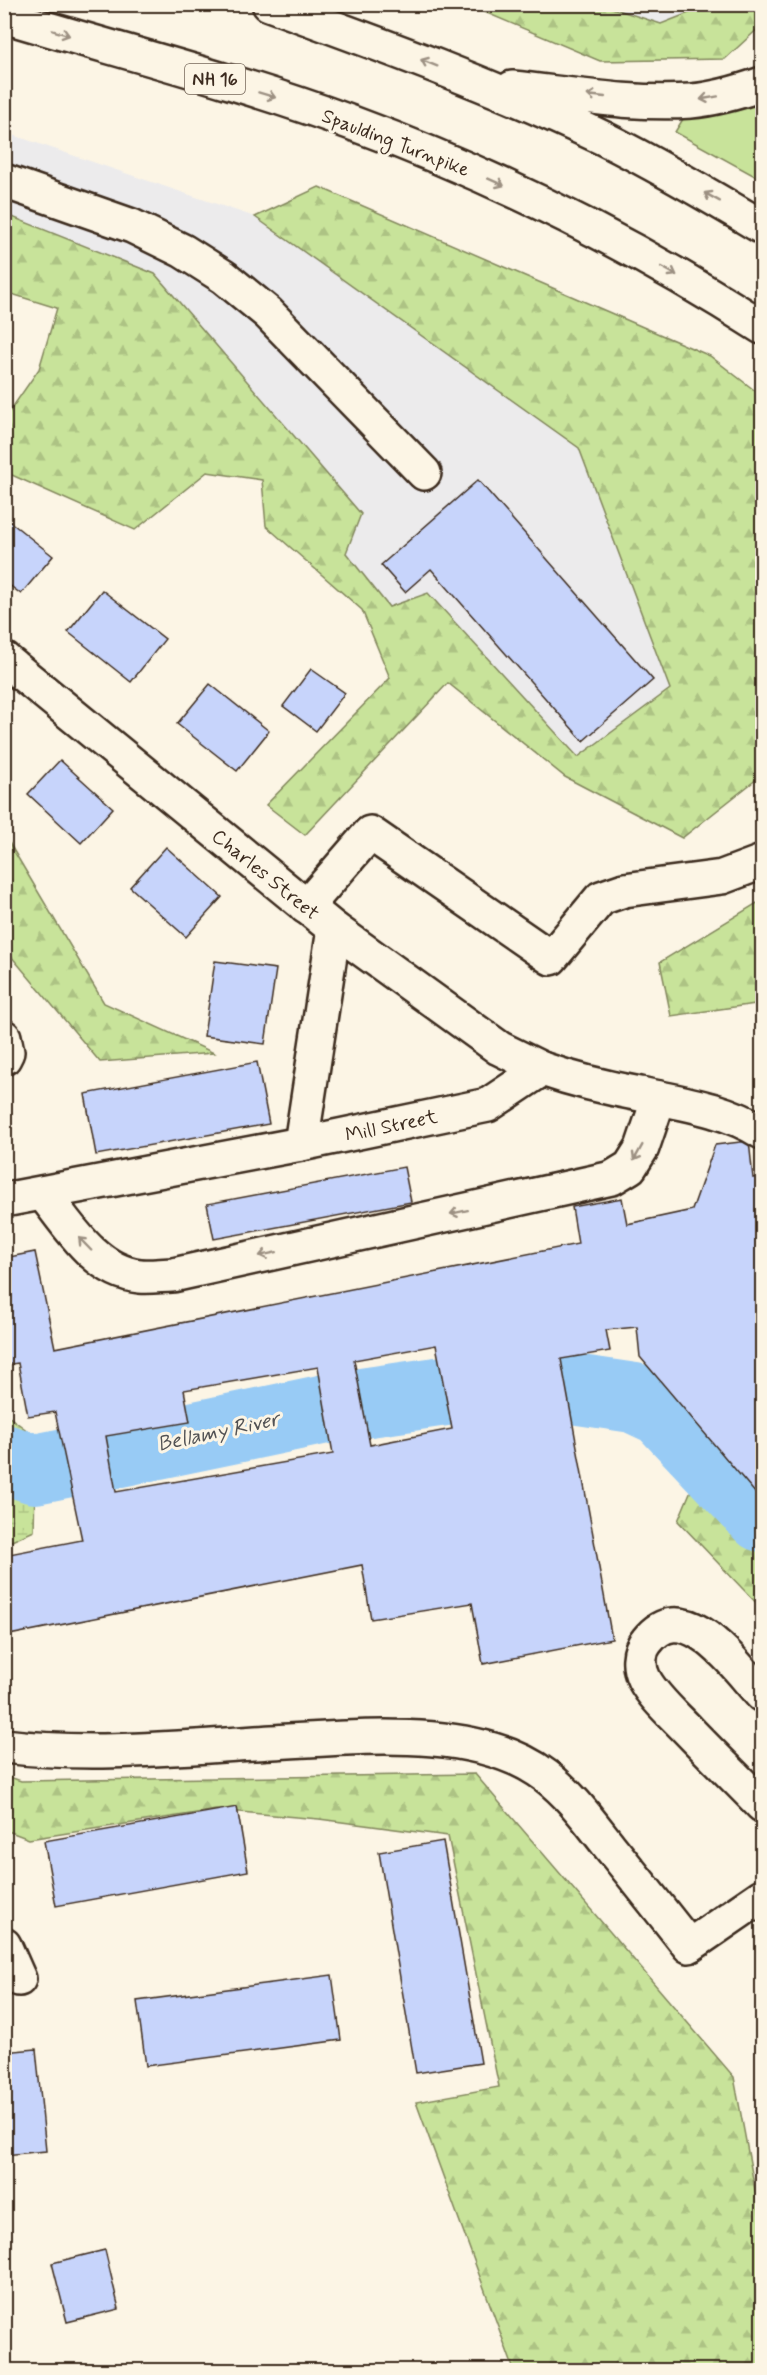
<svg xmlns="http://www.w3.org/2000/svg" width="767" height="2375" viewBox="0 0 767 2375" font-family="Mynerve,sans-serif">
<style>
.built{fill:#ecebec}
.green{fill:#c8e39a;stroke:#82865c;stroke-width:1.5}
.forest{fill:url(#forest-firs);stroke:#82865c;stroke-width:1.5}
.wetland{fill:url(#wetland-marsh);stroke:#82865c;stroke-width:1.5}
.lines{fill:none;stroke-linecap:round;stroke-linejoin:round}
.river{stroke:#98cbf5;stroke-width:70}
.building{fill:#c7d4fb;stroke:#3b2a1e;stroke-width:1.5;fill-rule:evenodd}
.minor-casing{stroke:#3b2a1e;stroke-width:38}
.highway-casing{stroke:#3b2a1e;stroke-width:38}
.minor{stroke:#fcf5e5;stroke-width:33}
.highway{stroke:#fcf5e5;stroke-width:33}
.oneway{stroke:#9c9082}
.labels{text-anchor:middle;stroke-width:6;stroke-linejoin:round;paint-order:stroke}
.shield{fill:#fcf5e5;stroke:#75675a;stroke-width:1.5}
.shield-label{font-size:18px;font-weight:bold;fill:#3b2a1e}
.street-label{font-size:20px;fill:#3b2a1e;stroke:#fcf5e5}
.water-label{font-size:21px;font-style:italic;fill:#525254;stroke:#fcf5e5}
</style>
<defs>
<pattern id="forest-firs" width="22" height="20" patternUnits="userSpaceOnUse" patternTransform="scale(1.5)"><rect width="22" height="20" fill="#c8e39a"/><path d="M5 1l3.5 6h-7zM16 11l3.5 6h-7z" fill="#adc384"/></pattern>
<pattern id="wetland-marsh" width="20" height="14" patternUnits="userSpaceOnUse" patternTransform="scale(1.5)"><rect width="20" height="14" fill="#c8e39a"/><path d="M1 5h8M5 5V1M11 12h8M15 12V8" fill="none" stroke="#adc384"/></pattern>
</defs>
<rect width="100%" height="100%" fill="#fcf5e5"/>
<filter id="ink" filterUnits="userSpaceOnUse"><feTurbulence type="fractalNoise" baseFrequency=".0167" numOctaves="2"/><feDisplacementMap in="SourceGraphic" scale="12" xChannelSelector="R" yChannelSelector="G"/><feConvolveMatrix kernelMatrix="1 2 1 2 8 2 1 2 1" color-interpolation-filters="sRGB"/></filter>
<g filter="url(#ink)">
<g class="built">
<polygon points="603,5 703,5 699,9 661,24"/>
<polygon points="4,132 255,217 579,448 670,689 579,757 428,593 389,607 346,553 156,274 5,214"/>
</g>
<polygon class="green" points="762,100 762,180 675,132 683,119 719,113"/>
<g class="forest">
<polygon points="468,5 603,5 661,24 699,9 703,5 762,5 762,25 725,59 600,61"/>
<polygon points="319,187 710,356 762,396 762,775 682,838 565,777 448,683 305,835 266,805 390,678 362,610 266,526 262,480 207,472 135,530 5,472 5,418 39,369 57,308 5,292 5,214 155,274 361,514 346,553 389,607 428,593 578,757 670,689 579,448 255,217"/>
<polygon points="5,836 104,1003 214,1053 100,1062 5,949"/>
<polygon points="762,900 762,1003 671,1016 660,962"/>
<polygon points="707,1452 762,1516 762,1609 678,1521"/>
<polygon points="475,1774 734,2077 762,2227 762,2370 514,2370 416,2102 499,2087 448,1836 319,1819 216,1810 29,1839 5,1830 4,1775 21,1781"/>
</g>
<polygon class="wetland" points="4,1413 36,1437 34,1531 5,1544"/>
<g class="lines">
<g class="river">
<polyline points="566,1388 634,1398 662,1411 762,1517"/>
<polyline points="362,1403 445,1391"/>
<polyline points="110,1454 326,1409"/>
<polyline points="4,1459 35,1469 65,1463"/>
</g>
</g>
<g class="building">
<polygon points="478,480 653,680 583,741 431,569 405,592 381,565"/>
<polygon points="4,517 53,556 21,594 4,581"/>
<polygon points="102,590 165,639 131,682 68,632"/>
<polygon points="311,669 345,693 316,731 283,706"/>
<polygon points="210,684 269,731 237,771 177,724"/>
<polygon points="60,760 113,808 81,843 28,794"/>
<polygon points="166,847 222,897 186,937 130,887"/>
<polygon points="215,961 276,969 265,1044 204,1036"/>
<polygon points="257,1062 269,1124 96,1155 85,1094"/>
<path d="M749,1141L753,1178L762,1176V1501L640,1357L637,1327L606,1330L610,1351L561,1359L612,1639L483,1664L472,1603L371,1619L362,1565L4,1636V1555L82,1540L55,1412L28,1416L18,1363L4,1365V1258L35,1252L55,1348L578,1244L572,1207L622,1198L627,1224L692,1210L715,1145ZM436,1345L452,1429L370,1445L354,1360ZM318,1367L333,1454L116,1492L106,1436L190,1422L184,1390Z"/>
<polygon points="404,1167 411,1202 214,1239 207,1204"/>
<polygon points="237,1807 248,1871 56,1906 44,1841"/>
<polygon points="443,1841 481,2063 416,2073 379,1852"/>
<polygon points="332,1975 341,2040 146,2066 137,2001"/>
<polygon points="36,2049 46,2151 4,2155 4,2052"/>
<polygon points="105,2250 119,2309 67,2322 52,2263"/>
</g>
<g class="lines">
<g class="minor-casing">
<g id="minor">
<polyline points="4,181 132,226 183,251 224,277 268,313 424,473"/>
<polyline points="4,659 334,929 499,1048 542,1069"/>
<polyline points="306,907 370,833 551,958 601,898 624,890 722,877 762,862"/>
<polyline points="4,1037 7,1052 4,1058"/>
<polyline points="301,1144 334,929"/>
<path d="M43,1193C68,1225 96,1272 140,1276C151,1277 163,1275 173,1275L612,1178L630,1167L642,1148L659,1098"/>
<path d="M4,1200L301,1144L488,1105L542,1069C574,1080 607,1088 640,1094C682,1103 726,1109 762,1132"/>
<path d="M762,1695C736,1667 685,1592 647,1641C638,1651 638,1667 644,1679C654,1698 674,1715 689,1731C713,1756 738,1780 762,1805"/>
<path d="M4,1746C93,1757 184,1747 272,1742C354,1738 477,1723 546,1776C572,1796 590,1822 610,1847C637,1880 663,1913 689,1946L762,1896"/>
<polyline points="4,1945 19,1979"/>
</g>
</g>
<g class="highway-casing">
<g id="highway">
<path d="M269,4C382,45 495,86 603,138C657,165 710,196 762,227"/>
<path d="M4,16C120,51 239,81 352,123C496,176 634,245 762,327"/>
<path d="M512,88C571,94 632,105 691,101C716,99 739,92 762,84"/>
</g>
</g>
<use href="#minor" class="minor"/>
<use href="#highway" class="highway"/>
</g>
<defs><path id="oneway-shaft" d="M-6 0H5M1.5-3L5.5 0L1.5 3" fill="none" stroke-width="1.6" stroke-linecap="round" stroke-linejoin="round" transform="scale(1.5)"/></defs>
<g class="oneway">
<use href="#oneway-shaft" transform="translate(61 33) rotate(17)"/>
<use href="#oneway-shaft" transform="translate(429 63) rotate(-158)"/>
<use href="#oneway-shaft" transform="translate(267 95) rotate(17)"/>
<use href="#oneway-shaft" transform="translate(596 96) rotate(-174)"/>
<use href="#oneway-shaft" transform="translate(709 98) rotate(170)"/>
<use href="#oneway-shaft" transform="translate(496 182) rotate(24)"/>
<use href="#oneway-shaft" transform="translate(712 197) rotate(-151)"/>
<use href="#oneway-shaft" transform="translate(669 271) rotate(29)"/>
<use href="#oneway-shaft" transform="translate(638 1153) rotate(119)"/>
<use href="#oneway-shaft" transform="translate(459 1212) rotate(168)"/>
<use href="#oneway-shaft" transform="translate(85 1244) rotate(-134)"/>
<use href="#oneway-shaft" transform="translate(268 1254) rotate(168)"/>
</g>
</g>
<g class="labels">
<rect class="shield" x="185" y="64" width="60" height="30" rx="4.5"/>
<g class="shield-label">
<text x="215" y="85">NH 16</text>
</g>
<g class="street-label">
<text transform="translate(396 142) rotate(21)" y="7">Spaulding Turnpike</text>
<text transform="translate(266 874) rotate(39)" y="7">Charles Street</text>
<text transform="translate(391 1125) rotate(-12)" y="7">Mill Street</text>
</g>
<g class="water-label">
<text transform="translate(218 1431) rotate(-12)" y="7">Bellamy River</text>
</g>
</g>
<rect width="767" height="2375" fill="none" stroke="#fcf5e5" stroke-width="24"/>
<rect x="12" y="12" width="743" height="2351" fill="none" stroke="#3b2a1e" stroke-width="2" filter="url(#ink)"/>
</svg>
